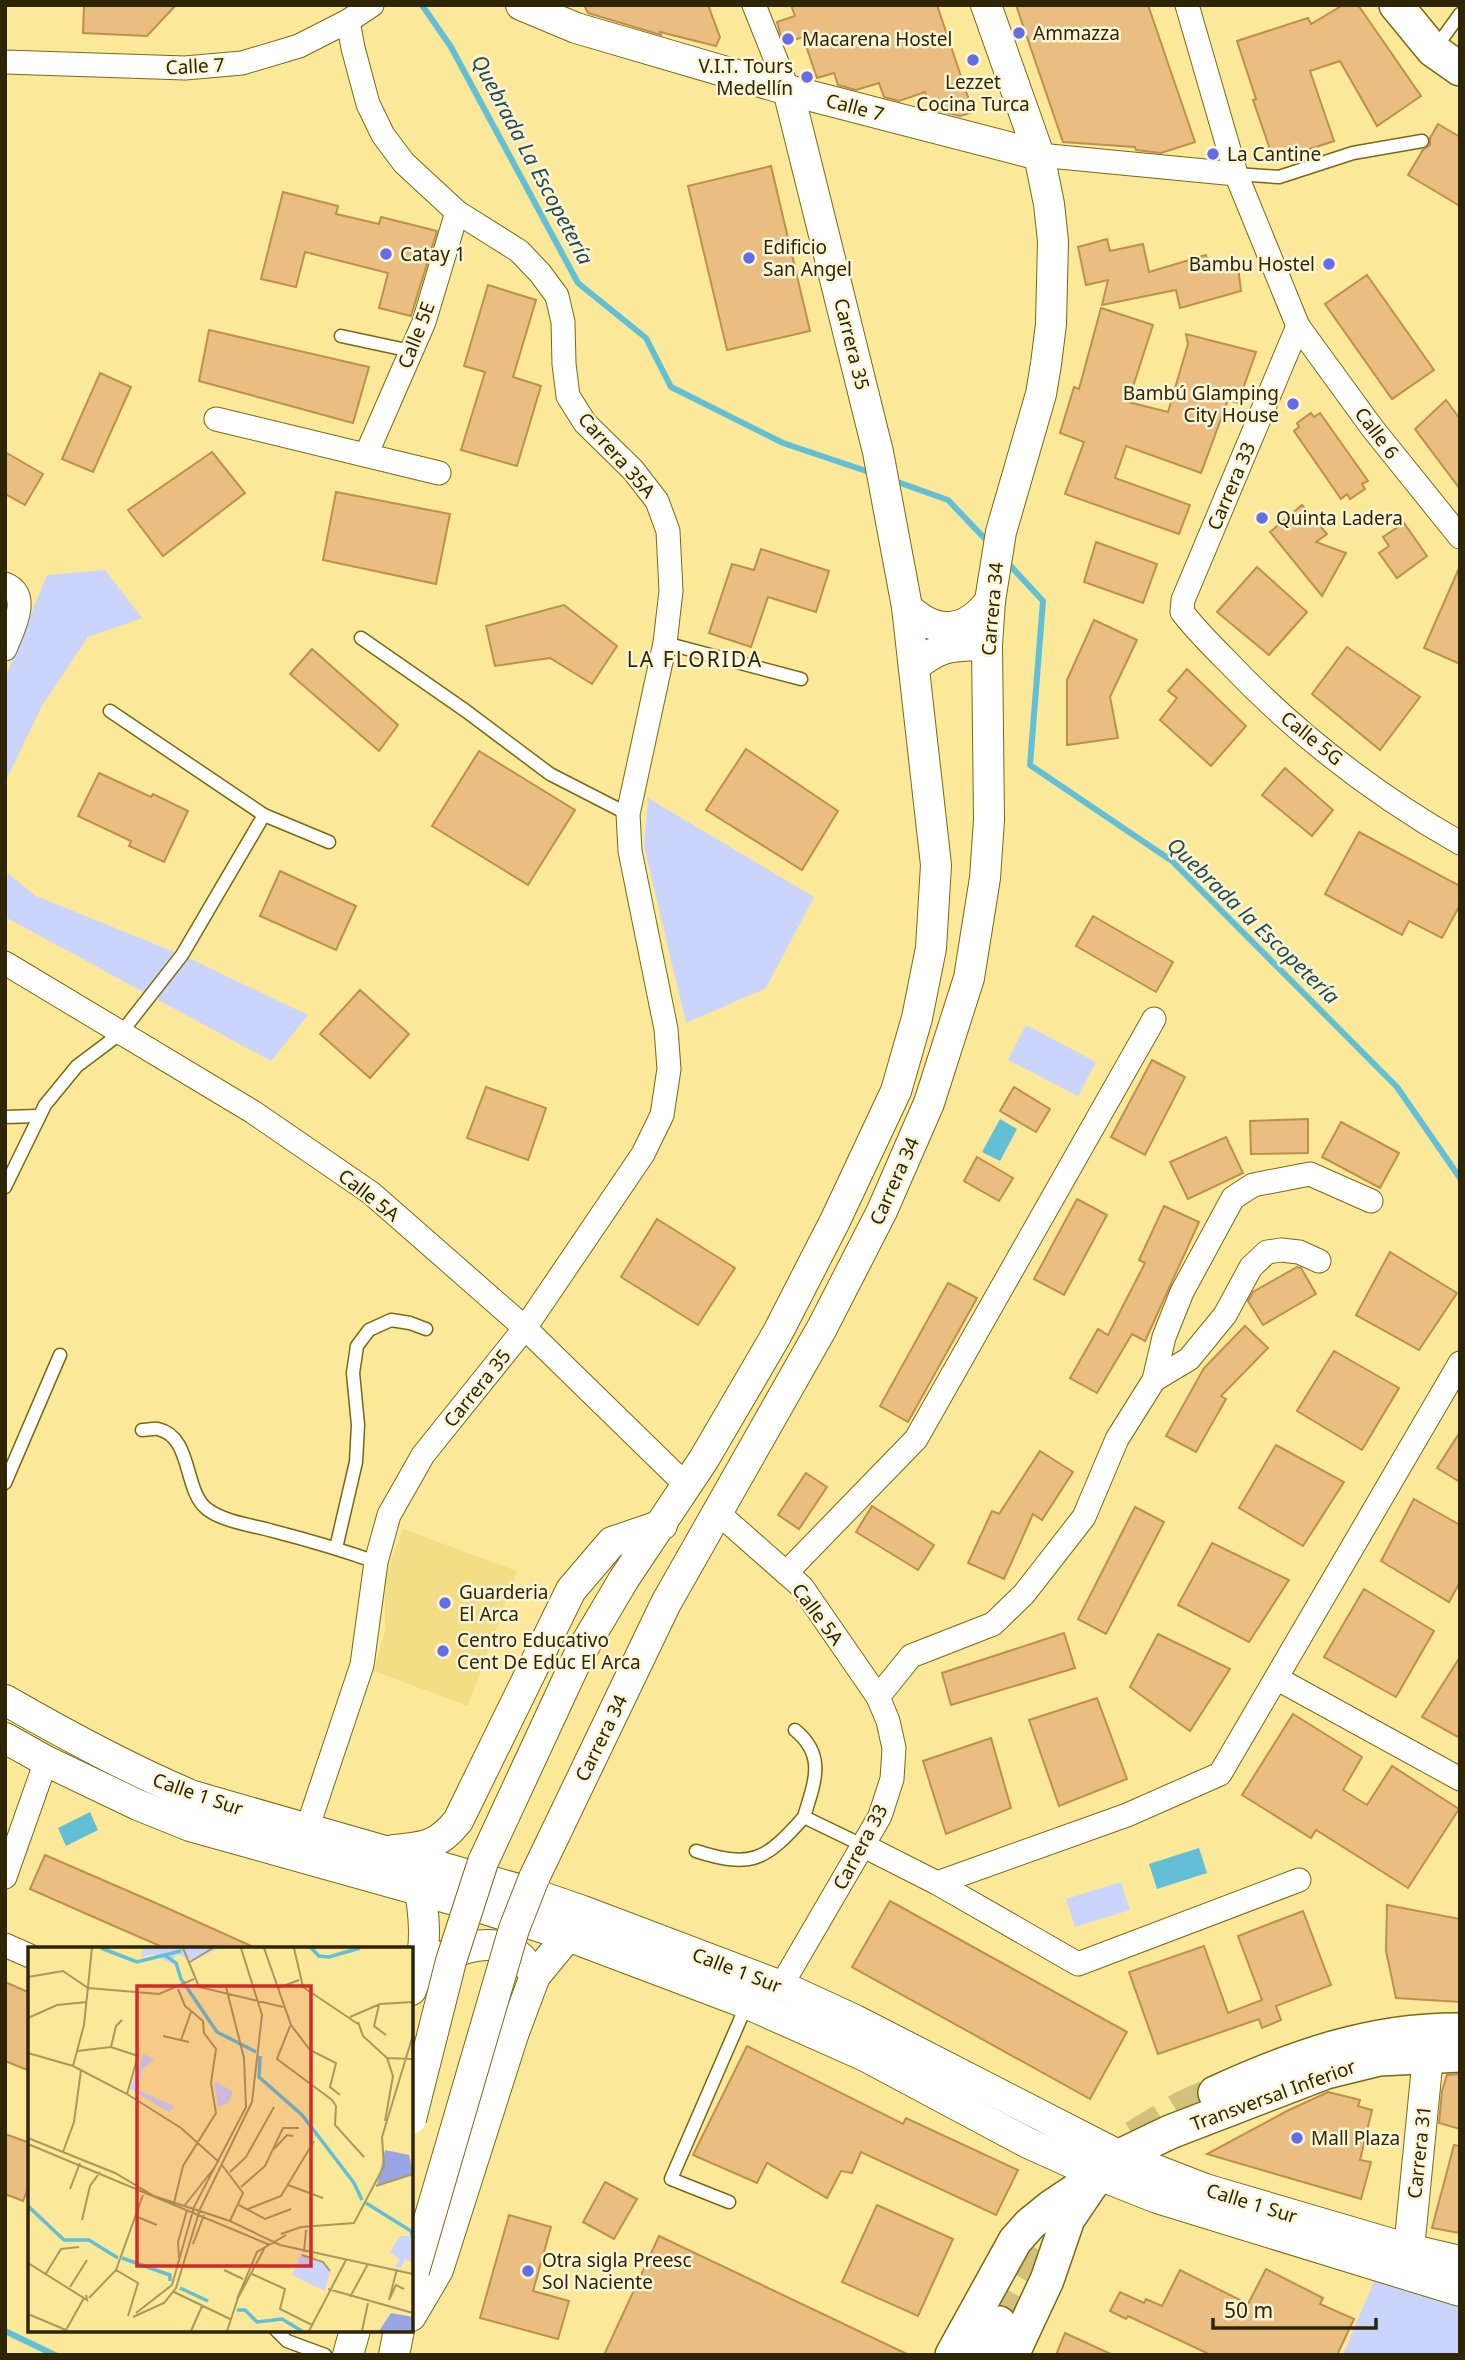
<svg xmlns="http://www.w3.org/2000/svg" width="1465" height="2360" viewBox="0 0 1465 2360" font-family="'Noto Sans',sans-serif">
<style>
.built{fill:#f3de85}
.green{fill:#cbd4fd}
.water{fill:#62bfd6}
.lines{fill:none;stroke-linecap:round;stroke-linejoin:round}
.stream{stroke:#62bfd6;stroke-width:6}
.building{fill:#eabe80;stroke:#bd904c;stroke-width:2}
.secondary-tunnel{stroke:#d2c17a;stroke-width:33;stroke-dasharray:33 17;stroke-linecap:butt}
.service-casing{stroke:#7b6912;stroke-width:15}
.minor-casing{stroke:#7b6912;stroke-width:25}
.tertiary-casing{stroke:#7b6912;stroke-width:32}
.secondary-casing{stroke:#7b6912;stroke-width:36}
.service{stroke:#fff;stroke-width:12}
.minor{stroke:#fff;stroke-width:23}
.tertiary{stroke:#fff;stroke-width:30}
.secondary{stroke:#fff;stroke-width:33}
.tertiary-bridge-casing{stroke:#7b6912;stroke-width:32;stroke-linecap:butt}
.tertiary-bridge{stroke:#fff;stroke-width:30}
.poi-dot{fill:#636de5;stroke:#fdf5d7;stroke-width:2.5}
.labels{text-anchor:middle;stroke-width:5;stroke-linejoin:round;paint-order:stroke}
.poi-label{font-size:19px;fill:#2d2503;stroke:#fdf5d7;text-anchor:start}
.street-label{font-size:19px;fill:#2d2503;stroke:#fdf5d7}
.water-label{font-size:21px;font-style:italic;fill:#214b55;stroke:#fdf5d7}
.neighbourhood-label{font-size:21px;letter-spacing:2px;fill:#2d2503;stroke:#fdf5d7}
.inset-river{fill:none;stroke:#62bfd6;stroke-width:3.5}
.inset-road{fill:none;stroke:#a99a5c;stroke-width:2}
.view{fill:#d62828;fill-opacity:0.15;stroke:#d62828;stroke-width:3.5}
.inset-edge{fill:none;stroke:#2d2503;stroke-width:3.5}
</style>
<rect width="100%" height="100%" fill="#fbe898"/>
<polygon class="built" points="403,1529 517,1571 468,1706 374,1671 385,1630 385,1576"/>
<g class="green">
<polygon points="105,570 142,618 88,637 43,704 5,782 5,678 47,575"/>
<polygon points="648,798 814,897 766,988 686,1023 644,846"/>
<polygon points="5,852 7,873 36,896 182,955 308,1015 271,1061 5,917"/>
<polygon points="1026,1025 1096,1062 1078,1096 1008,1060"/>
<polygon points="1121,1882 1130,1910 1075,1927 1066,1899"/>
<polygon points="1381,2265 1460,2290 1460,2355 1343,2355"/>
</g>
<g class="water">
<polygon points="1000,1119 1017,1129 1000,1161 982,1152"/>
<polygon points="90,1812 98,1830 66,1846 58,1828"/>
<polygon points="1199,1848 1207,1873 1157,1889 1149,1864"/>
</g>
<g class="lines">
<g class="stream">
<polyline points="422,5 451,47 578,283 646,338 671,387 783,443 872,473"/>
<polyline points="892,480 948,500 989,543"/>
<polyline points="1006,561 1043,601 1030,765 1172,861 1397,1087 1460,1178"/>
<polyline points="5,2331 55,2355"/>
</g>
</g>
<g class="building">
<polygon points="84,5 176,5 147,36 83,33"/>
<polygon points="584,5 708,5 720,37 716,46 660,32 661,35 588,13"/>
<polygon points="791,5 937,5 973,112 960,116 931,109 925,92 899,101 884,97 879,83 856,90 838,85 834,73 817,78 803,37 784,43 780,33 777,22 795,16"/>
<polygon points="1016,5 1148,5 1195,142 1161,153 1136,150 1135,147 1063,142"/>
<polygon points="1343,5 1358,5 1421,96 1377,126 1340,61 1310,71 1334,141 1274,161 1253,100 1256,99 1237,41 1308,18 1311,24"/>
<polygon points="1438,124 1460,137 1460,206 1408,175 1423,150 1430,145 1430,138"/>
<polygon points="771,166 810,331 727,350 688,186"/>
<polygon points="283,192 338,206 336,214 379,224 381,217 437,231 411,316 379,308 388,273 305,252 296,287 261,279"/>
<polygon points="1107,239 1110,251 1143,244 1149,272 1206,255 1209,268 1238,267 1241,291 1180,308 1176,290 1102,305 1108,280 1086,285 1078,247"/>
<polygon points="1367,275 1434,370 1392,399 1325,304"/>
<polygon points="488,285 536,300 513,377 541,386 517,466 461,450 485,372 464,366"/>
<polygon points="1101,308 1153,325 1128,402 1168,412 1188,344 1186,334 1256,352 1238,403 1228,400 1201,473 1126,446 1115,478 1190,505 1179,534 1065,494 1084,442 1060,433 1074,387 1079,389"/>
<polygon points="209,330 369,367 353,423 199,381"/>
<polygon points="100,373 131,387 93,472 62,459"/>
<polygon points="1446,400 1460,419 1460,489 1415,429"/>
<polygon points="1311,413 1314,417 1320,413 1368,481 1362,484 1365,489 1350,499 1347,494 1341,499 1294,431 1299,427 1297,423"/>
<polygon points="5,452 43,474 25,505 5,494"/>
<polygon points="212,452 245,493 163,556 128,510"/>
<polygon points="336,492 450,514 436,584 323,560"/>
<polygon points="1302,505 1327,534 1316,542 1346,553 1322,596 1270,532"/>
<polygon points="1404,523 1427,556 1397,578 1379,553 1389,546 1383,537"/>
<polygon points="1096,542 1157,564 1143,603 1084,582"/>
<polygon points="761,549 829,571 816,612 768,597 751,647 709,633 732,564 754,570"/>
<polygon points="1460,566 1460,664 1424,648"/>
<polygon points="1257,567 1307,612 1269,655 1217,612"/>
<polygon points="564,605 617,646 592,684 550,658 495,666 486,626"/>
<polygon points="1094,620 1137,640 1110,697 1118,738 1067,745 1067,680"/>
<polygon points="1347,647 1420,697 1380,750 1312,694"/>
<polygon points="312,649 398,725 379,751 290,674"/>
<polygon points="1187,669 1246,726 1211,766 1160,720 1177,698 1168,691"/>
<polygon points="746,749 838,811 802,870 706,810"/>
<polygon points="479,751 575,810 528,885 432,826"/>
<polygon points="1285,768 1333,810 1312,836 1262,795"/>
<polygon points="99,773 151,797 153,794 188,811 164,862 129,846 131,841 78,816"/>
<polygon points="1359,832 1460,886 1460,905 1442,938 1409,921 1402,935 1325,894"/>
<polygon points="280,871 356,906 336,950 260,916"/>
<polygon points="1093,916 1173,962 1156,992 1076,946"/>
<polygon points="360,990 409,1034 370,1078 320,1034"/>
<polygon points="1152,1060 1185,1077 1145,1155 1111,1137"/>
<polygon points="486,1087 546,1108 528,1160 467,1138"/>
<polygon points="1014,1087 1050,1109 1036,1132 1000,1111"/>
<polygon points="1308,1119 1308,1153 1251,1154 1250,1121"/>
<polygon points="1341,1122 1399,1153 1380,1188 1322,1157"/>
<polygon points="1226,1137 1243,1173 1188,1199 1170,1162"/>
<polygon points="977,1157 1013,1178 999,1201 964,1181"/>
<polygon points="1077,1199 1107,1215 1064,1295 1034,1279"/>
<polygon points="1164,1206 1199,1222 1145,1341 1132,1334 1097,1393 1070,1378 1098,1329 1108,1335 1145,1263 1139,1260"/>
<polygon points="657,1219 735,1268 698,1325 621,1277"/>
<polygon points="1390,1252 1457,1293 1419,1350 1356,1315"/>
<polygon points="1297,1267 1301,1268 1316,1294 1263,1325 1248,1301 1253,1292"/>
<polygon points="948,1283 977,1298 908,1422 880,1406"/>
<polygon points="1245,1326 1268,1348 1221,1396 1226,1399 1196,1452 1166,1436 1204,1368"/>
<polygon points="1334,1351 1399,1388 1362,1450 1297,1411"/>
<polygon points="1460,1432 1460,1482 1437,1468"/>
<polygon points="1276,1445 1344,1482 1303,1546 1239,1508"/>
<polygon points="1040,1451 1073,1472 1042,1520 1033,1514 1004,1579 968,1563 992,1511 999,1514"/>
<polygon points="806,1473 827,1487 799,1529 778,1515"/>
<polygon points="1414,1499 1460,1525 1460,1582 1449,1602 1381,1561"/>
<polygon points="872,1506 934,1545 918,1570 856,1532"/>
<polygon points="1135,1507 1164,1522 1106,1634 1078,1619"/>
<polygon points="1212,1543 1289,1580 1249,1642 1178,1605"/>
<polygon points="1364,1589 1434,1631 1396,1697 1324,1657"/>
<polygon points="1064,1633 1075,1668 951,1705 942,1673"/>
<polygon points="1158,1634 1230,1669 1190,1731 1130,1687"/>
<polygon points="1460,1657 1460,1738 1422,1717"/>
<polygon points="1097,1698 1127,1779 1059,1806 1029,1720"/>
<polygon points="1293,1714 1362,1757 1343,1790 1367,1805 1392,1766 1459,1809 1408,1888 1316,1830 1311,1838 1242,1795"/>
<polygon points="991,1738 1011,1808 946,1834 923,1761"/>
<polygon points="45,1855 158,1904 258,1949 167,1949 114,1926 30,1889"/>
<polygon points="890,1901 1127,2032 1090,2099 852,1967"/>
<polygon points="1387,1905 1460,1919 1460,2002 1396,1998 1386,1951"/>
<polygon points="1303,1911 1331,1985 1276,2006 1281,2020 1262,2028 1259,2019 1158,2054 1129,1972 1204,1946 1228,2013 1262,2000 1238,1936"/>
<polygon points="5,1982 30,1993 30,2071 5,2061"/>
<polygon points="747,2046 903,2124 906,2118 1018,2170 996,2215 861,2152 852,2173 841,2171 827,2198 767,2163 757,2183 693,2155"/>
<polygon points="1460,2074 1460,2129 1439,2123 1442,2091 1447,2075"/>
<polygon points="1328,2092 1360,2100 1358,2106 1372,2110 1360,2160 1371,2162 1361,2199 1207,2154 1287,2111"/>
<polygon points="5,2134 30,2143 30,2184 23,2201 5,2194"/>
<polygon points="1454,2145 1460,2146 1460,2233 1432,2228"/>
<polygon points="605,2182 637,2199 614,2239 583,2222"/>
<polygon points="877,2205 953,2239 918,2316 842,2282"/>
<polygon points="509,2215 551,2227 533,2291 569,2301 558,2339 480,2318"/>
<polygon points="659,2236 909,2355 604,2355"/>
<polygon points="1266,2269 1323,2298 1320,2304 1354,2319 1337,2355 1211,2355 1128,2316 1126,2319 1110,2311 1120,2292 1144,2303 1146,2299 1162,2306 1180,2270 1248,2304"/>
<polygon points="1065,2333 1113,2355 1056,2355"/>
</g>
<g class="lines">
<g class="secondary-tunnel">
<polyline points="1134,2137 1183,2107 1215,2093"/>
<polyline points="999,2323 1060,2221"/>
</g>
<g class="service-casing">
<g id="service">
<polyline points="1434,50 1460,14"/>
<polyline points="1236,174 1279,177 1353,153 1422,141"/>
<polyline points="341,336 411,351"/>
<polyline points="361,638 466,711 550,774 628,814"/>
<polyline points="665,643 801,679"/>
<polyline points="264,815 329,842"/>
<polyline points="5,1117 38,1116"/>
<polyline points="5,1187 45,1105 77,1066 121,1033 182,955 264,815 110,711"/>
<path d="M142,1430C147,1430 154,1428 158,1429C193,1437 183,1490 207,1509C224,1522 252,1525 273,1531C308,1540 342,1550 376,1562"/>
<polyline points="5,1483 60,1355"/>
<polyline points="336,1548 356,1462 358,1425 353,1373 357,1346 369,1330 391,1320 410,1323 426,1329"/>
<path d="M795,1730C827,1756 814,1783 804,1817L864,1846"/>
<path d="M696,1851C752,1869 766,1860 804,1817"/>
<polyline points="729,2202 671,2179 747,2004"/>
<polyline points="276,2330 287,2341 325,2355"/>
</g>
</g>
<g class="minor-casing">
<g id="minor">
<polyline points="754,5 788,90"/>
<polyline points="1187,5 1236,174 1298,326 1373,429 1460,537"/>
<polyline points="5,62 185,68 242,63 299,46 348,21 372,5"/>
<polyline points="1039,155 1236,174"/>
<path d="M1298,326L1183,600L1182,612C1196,630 1211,645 1226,660C1294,732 1374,794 1460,843"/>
<polyline points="216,419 439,473"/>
<polyline points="366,455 424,322 457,212"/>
<path d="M5,584C33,594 12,631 5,649"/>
<polyline points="5,963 253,1112 371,1193 525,1328 687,1486"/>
<polyline points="1154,1380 1189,1359 1225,1315 1251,1267 1267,1252 1281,1250 1299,1252 1319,1261"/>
<polyline points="717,1512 802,1587 878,1697 888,1721 894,1748 892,1779 880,1816 781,1986"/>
<polyline points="786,1573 916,1439 1154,1019"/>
<polyline points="1276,1678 1460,1779"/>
<polyline points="878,1697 911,1656 993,1624 1024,1594 1084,1517 1117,1439 1154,1380 1164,1337 1182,1292 1233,1198 1253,1185 1310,1174 1371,1201"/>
<polyline points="307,1829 362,1665 376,1562 389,1515 423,1455 525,1328 643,1154 662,1115 669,1069 666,1029 630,851 628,814 665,643 671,591 668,531 657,501 633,470 585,423 568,396 564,364 563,322 557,296 540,273 519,251 457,212 404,163 383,135 368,104 353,48 348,21"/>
<polyline points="864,1846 937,1883 1078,1964 1299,1880"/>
<polyline points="5,1877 46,1761"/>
<polyline points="937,1883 1127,1815 1220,1774 1460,1363"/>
<polyline points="5,1945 30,1956"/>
</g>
</g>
<g class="tertiary-casing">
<g id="tertiary">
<polyline points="521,5 576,28 788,90 1039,155"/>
<path d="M907,607C936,636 966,633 990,601"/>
<path d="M914,667C941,644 953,646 987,645"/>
<path d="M5,1700C66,1735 128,1769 193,1796L528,1892L583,1911L781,1986L855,2020L1120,2156L1205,2189L1409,2249L1460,2261"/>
<polyline points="5,1738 46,1761 138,1805 190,1826 476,1906 568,1936 748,2004 865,2056 1028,2143 1099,2175 1157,2198 1460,2291"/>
<path d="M394,1850C425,1847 438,1846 458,1821L571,1590L612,1542L662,1525"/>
<polyline points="483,1862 579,1655 624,1579 704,1459 777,1334 835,1221 896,1091 917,1018 931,948 936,865 907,607 878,452 788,90"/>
<polyline points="534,1878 666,1603 822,1328 882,1211 929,1103 969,978 985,878 989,820 987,645 990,601 1001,532 1041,394 1046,364 1051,324 1053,241 1049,204 1039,155 986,5"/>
<path d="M421,1966C455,1951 499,1928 527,1965"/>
<path d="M411,1990C427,1958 426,1926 420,1891"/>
<polyline points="1409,2249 1428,2056"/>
<polyline points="411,2316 438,2270 513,2035 535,1976 568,1936"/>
<polyline points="348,2355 355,2330"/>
<polyline points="394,2355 399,2330"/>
</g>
</g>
<g class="secondary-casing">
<g id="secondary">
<polyline points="1396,5 1433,50 1460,69"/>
<path d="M1215,2093C1294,2057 1372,2029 1460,2030"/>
<polyline points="952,2355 1015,2241 1030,2224 1051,2207 1099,2175 1120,2156 1170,2132 1326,2072 1379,2059 1460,2055"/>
<polyline points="982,2355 999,2323"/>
<polyline points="1012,2355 1047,2280 1068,2219 1091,2185"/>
</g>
</g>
<use href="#service" class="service"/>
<use href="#minor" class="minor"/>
<use href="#tertiary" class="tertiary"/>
<use href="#secondary" class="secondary"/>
<g class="tertiary-bridge-casing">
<g id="tertiary-bridge">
<polyline points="411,2119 451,1961 483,1862"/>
<polyline points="414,2271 514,1929 534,1878"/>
</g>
</g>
<use href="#tertiary-bridge" class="tertiary-bridge"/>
</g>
<g class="poi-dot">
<circle cx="1019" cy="33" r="7"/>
<circle cx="788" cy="39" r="7"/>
<circle cx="973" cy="60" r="7"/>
<circle cx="807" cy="77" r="7"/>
<circle cx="1213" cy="154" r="7"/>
<circle cx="386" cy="254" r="7"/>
<circle cx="749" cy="258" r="7"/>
<circle cx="1329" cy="264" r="7"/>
<circle cx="1293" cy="404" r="7"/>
<circle cx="1262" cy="518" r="7"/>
<circle cx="445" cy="1603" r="7"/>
<circle cx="443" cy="1651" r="7"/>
<circle cx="1297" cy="2138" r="7"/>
<circle cx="528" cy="2271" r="7"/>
</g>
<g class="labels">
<g class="poi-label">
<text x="1033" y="40">Ammazza</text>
<text x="802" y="46">Macarena Hostel</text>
<text x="793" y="73" text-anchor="end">V.I.T. Tours<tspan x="793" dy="22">Medellín</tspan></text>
<text x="973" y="89" text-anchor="middle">Lezzet<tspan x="973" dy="22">Cocina Turca</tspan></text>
<text x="1227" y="161">La Cantine</text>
<text x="763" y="254">Edificio<tspan x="763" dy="22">San Angel</tspan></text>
<text x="400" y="261">Catay 1</text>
<text x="1315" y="271" text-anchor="end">Bambu Hostel</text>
<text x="1279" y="400" text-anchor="end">Bambú Glamping<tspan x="1279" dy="22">City House</tspan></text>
<text x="1276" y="525">Quinta Ladera</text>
<text x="459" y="1599">Guarderia<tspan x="459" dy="22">El Arca</tspan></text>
<text x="457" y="1647">Centro Educativo<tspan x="457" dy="22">Cent De Educ El Arca</tspan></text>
<text x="1311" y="2145">Mall Plaza</text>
<text x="542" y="2267">Otra sigla Preesc<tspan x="542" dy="22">Sol Naciente</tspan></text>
</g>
<g class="street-label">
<text transform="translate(195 66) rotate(-3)" y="7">Calle 7</text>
<text transform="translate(855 107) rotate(15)" y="7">Calle 7</text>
<text transform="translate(416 335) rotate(-69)" y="7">Calle 5E</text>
<text transform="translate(852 344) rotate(76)" y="7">Carrera 35</text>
<text transform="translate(1377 433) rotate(53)" y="7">Calle 6</text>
<text transform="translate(617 455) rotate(49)" y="7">Carrera 35A</text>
<text transform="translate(1231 486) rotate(-67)" y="7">Carrera 33</text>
<text transform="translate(992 609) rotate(-85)" y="7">Carrera 34</text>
<text transform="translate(1312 738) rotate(39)" y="7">Calle 5G</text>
<text transform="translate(894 1181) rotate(-66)" y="7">Carrera 34</text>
<text transform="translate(369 1195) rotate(38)" y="7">Calle 5A</text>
<text transform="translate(477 1388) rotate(-51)" y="7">Carrera 35</text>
<text transform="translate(818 1614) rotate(53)" y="7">Calle 5A</text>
<text transform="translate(601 1738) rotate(-64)" y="7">Carrera 34</text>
<text transform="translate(198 1794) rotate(19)" y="7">Calle 1 Sur</text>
<text transform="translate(860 1847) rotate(-62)" y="7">Carrera 33</text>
<text transform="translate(737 1970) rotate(21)" y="7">Calle 1 Sur</text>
<text transform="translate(1273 2095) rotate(-20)" y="7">Transversal Inferior</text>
<text transform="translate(1419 2152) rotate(-84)" y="7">Carrera 31</text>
<text transform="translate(1252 2203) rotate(17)" y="7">Calle 1 Sur</text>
</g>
<g class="water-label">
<text transform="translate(532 160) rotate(62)" y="7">Quebrada La Escopetería</text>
<text transform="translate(1253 921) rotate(44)" y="7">Quebrada la Escopetería</text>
</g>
<g class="neighbourhood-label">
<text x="695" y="667">LA FLORIDA</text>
</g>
</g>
<g transform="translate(28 1947)">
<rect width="385" height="385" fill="#fbe898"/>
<path d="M115,1H191L165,14L149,7L142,16L124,7L113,11ZM115,107L126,112L114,123L110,143L146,159L141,165L102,142ZM186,134L205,145L200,156L190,160ZM372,289H385V316L377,312L373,321L367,320L372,313L362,305ZM273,307L295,315L302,324L297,344L264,328Z" fill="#cbd4fd"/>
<path d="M357,203L381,208L385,226L349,238ZM363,366L385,370V384H351Z" fill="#9aa5e5"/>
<path class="inset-river" d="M73,1L109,15L153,4M283,1L291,9L301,10L332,1M135,7L148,16L153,32L189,85L228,105M232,109L231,130L274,168L326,236L334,253M338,256L383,284L385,292M0,259L36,293H61L90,311M94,311L142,328V334M152,341L180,354M209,363H217L229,375L254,372L274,384"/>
<path class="inset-road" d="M155,1L171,40L255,60M236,1L263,78L282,103L308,116L302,140L312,148M266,1L275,40L330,77M160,16L185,1M0,30L35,24L60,41L131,47L166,32M250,41L271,33M351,58L346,79L358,88M322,70L352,57L385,55M0,71L29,58L59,55M330,75L335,89L359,111L385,112M262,79L249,112L304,153L308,159L307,178L336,210M135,89L161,95M153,93L163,65M83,100L88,79L94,73M49,104L83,100L110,109L99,147M0,106L45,119L99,147L153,181L191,215M45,119L56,78L64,1M357,174L365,129L359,111M0,191L87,226L126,249L202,274L252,298L385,327M0,197L242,298M246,202L259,188L265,189M35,205L46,175L53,123M194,218L215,246L202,274M202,225L218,210L246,160M260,238L295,251M348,239L385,227M213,240L237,219L255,181H271M42,242L52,216M146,256L155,219L188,166L183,136L188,102L176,86L175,74L157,59L150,42M157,258L187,220M211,258L237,272L263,262M220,262L253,249L286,194M107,269L129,278M54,273L62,239L72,225M253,287L273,280L326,276L356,219L354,190L385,88M165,297L176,268M276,305L278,283M274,308L295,315L302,324M151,311L150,295L159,263M0,316L59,353L58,348M369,322L361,353L368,338L376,342M88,323L110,336L100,369M196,323L215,332M224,327L257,342L252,362L284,378M17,328L33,302L51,300M42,340L59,313M300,342L385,366M146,345L202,372M322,350L340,317M61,351L88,323L115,248M210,351L237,300M209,352L229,305L258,288M108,366L144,338L166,260L218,160L216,111L198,40M0,367L38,383M105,370L136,356L148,341L172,262L224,155L234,68L213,1M38,383L56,351M163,384L174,359M199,384L211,348M281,384L318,313M334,384L340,356"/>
<path class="view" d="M109,39H283V319H109Z"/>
<rect width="385" height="385" class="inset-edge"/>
</g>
<rect width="1465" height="2360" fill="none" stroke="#2d2503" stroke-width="14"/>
<path d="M1213 2318v10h163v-10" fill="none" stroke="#2d2503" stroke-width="3.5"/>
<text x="1224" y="2318" font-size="21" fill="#2d2503" stroke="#fdf5d7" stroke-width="5" paint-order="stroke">50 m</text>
</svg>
